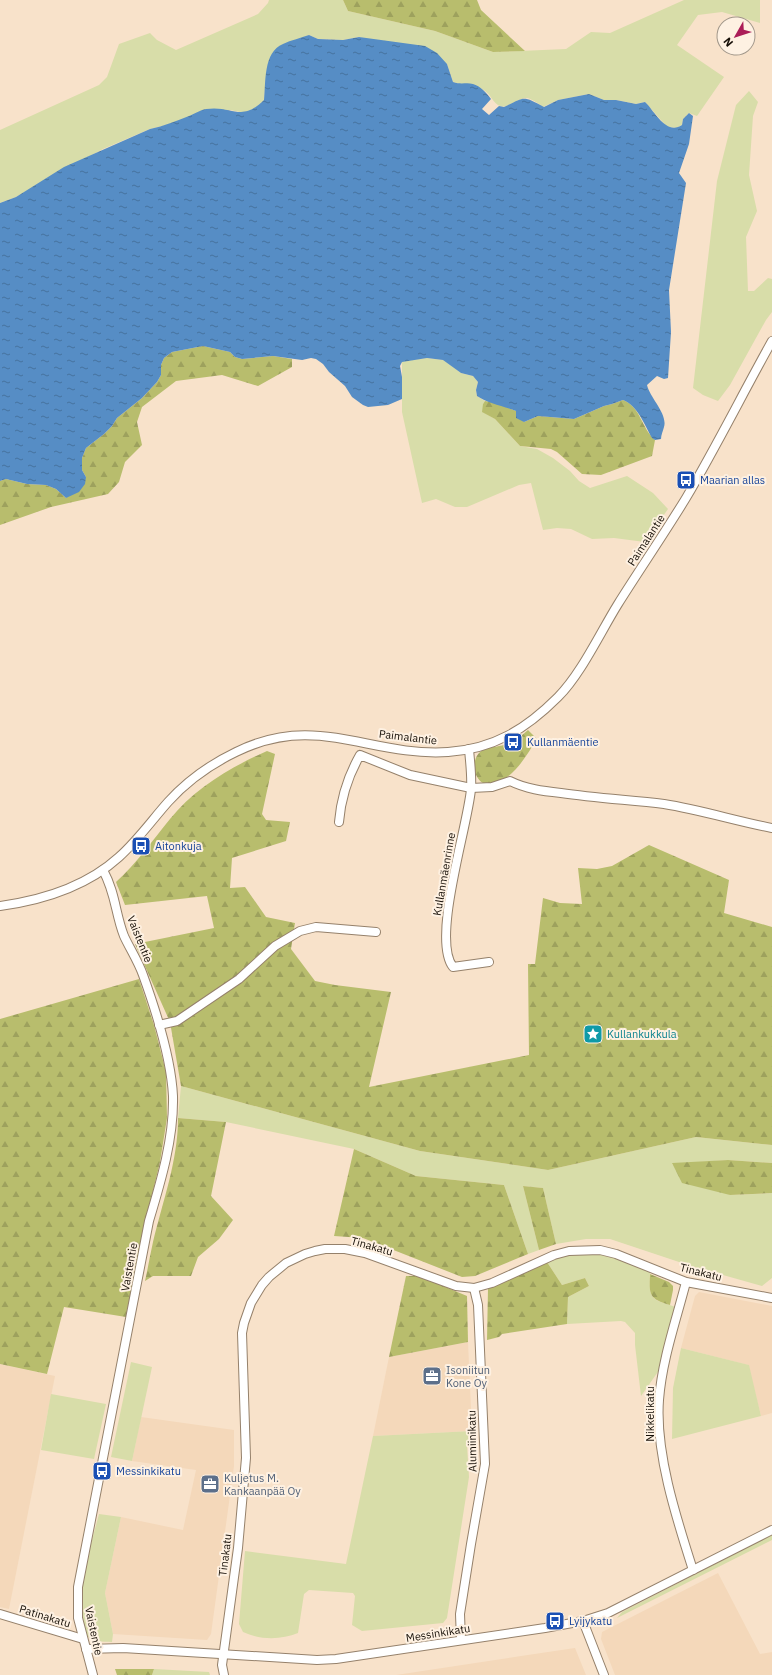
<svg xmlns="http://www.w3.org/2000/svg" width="772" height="1675" viewBox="0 0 772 1675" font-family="'IBM Plex Sans',sans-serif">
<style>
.built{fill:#f4d8ba}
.green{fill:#d8dda9}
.forest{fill:url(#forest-firs)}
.water{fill:url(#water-ripples)}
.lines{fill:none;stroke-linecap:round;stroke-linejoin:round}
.minor-casing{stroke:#95816b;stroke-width:10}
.minor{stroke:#fff;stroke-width:8}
.labels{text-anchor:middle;stroke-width:4;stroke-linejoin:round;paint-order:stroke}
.transit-label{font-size:11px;fill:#164399;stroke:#fef1e2;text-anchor:start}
.street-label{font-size:11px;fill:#160f07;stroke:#fef1e2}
.culture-label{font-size:11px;fill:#0d838f;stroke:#fef1e2;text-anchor:start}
.service-label{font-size:11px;fill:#4e5e75;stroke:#fef1e2;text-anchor:start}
</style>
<defs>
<pattern id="forest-firs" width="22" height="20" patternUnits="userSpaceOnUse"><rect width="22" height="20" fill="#b8bd6d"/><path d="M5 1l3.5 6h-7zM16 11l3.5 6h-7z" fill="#9da15d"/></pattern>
<pattern id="water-ripples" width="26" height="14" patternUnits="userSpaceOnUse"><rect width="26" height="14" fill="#568dc5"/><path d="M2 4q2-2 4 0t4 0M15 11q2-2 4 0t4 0" fill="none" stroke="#46729e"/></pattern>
</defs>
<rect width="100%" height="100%" fill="#f8e2ca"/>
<g class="built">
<polygon points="699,1292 772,1306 772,1413 761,1416 748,1365 681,1348 695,1296"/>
<polygon points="468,1342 472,1431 373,1436 389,1357"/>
<polygon points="0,1364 55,1376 9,1609 0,1607"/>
<polygon points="141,1417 234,1430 234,1466 211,1634 207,1640 113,1634 105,1593 121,1517 183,1530 196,1470 132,1461"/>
<polygon points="718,1573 760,1654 772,1652 772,1675 615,1675 601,1639 602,1632"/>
<polygon points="575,1648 586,1675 396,1675 521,1656"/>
</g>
<g class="green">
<path d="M269,0H343L348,11L435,31L493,52L566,49L591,32L610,33L684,0H760V23L722,12L698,15L677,45L724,77L697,116L689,113L683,119L682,125L677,128L667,127L645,102L636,104L616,100H604L589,94L558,100L543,107C539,104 532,99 527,98C518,98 507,109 500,106C493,103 491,95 485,91C471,81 466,87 453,82L447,64L359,37L343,40L318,39L309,35L267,69L264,100L255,109L245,113L230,110L150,129L103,149L16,197L0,203V130L99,85L107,77L119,44L150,33L157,40L176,50L258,14L268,3Z"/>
<polygon points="749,91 758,102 753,116 749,175 757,211 746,237 748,291 754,291 768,278 772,279 772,312 766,320 730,385 718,401 703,395 693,388 717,181 736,105"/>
<polygon points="427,358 444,360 461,373 473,376 478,382 476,390 477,396 485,401 483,404 483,412 495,419 520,446 537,449 553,458 570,471 579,481 590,488 627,476 653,493 668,509 645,542 614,538 592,539 571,529 557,528 543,530 531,483 519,485 467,507 455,507 436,499 422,503 402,412 402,361"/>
<polygon points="181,1086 420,1151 548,1170 696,1137 772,1145 772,1163 728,1160 672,1164 730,1195 772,1193 772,1278 762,1286 691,1266 610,1239 586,1239 556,1244 543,1188 523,1186 539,1250 528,1254 504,1185 416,1176 354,1149 226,1122 178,1118"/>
<path d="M597,1254L614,1258L650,1272C649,1300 650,1299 676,1307L662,1366L641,1396L635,1345V1333L625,1322L621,1321L567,1324L568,1297L589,1286L585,1278L562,1285L547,1262L568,1255Z"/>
<polygon points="681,1348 749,1365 761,1416 672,1439 673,1388"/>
<polygon points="131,1362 152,1367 132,1461 111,1457"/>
<polygon points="51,1394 106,1404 94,1459 41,1450"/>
<path d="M472,1431L467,1445L469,1477L447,1618L443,1623L362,1631L352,1625L355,1596L353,1593L309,1590L304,1594L298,1633C281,1640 260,1640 243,1632L239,1624L245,1551L346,1564L373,1436Z"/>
<path d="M99,1514L121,1517L105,1593L113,1634L112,1642C105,1641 97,1643 91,1639C66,1621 93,1538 99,1514Z"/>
<polygon points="772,1535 772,1540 617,1618 622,1612"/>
<polygon points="154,1669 209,1672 210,1675 152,1675"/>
</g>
<g class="forest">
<polygon points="343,0 477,0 481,10 525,51 493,52 435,31 348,11"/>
<polygon points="203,346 230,352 235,357 242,359 273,356 292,359 292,367 258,386 222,375 176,381 142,407 137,422 142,445 125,462 119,482 108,494 51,507 0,525 0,481 6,479 27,484 46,485 56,489 66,498 86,477 82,470 82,458 86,448 104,434 112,426 117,418 142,398 157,382 161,375 161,365 164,358 172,352"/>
<path d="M623,400C641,407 641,428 655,440L652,456L601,475L582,474L557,452L551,449L520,446L495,419L482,412L483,404L485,401L496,403L516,411L524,422L538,416L574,419L604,406L612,404Z"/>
<path d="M528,730L537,739C528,753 518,771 504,779C498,782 489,785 483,783C473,778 472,760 479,753C485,747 491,748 499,746C511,744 519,738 528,730Z"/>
<path d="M267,751L275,754L262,814L266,820L290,822L286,841L232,858L230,888L245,887L266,917L295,923L291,949L315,981L335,985L391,992L369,1087L529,1055L528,964H535L543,898L560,903L582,904L578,868L597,869L612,866L649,845L729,880L724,913L772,927V1145L696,1137L548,1170L420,1151L181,1086L170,1022L135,944L214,928L207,896L125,905L116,882C137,863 152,841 170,819C195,788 231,767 267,751Z"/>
<polygon points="139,979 154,1025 166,1072 167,1118 160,1162 146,1220 126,1317 64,1307 47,1374 0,1364 0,1019"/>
<path d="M178,1118L226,1122L211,1196L233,1220L219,1239L198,1257L191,1276H153L145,1281C148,1268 150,1255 153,1242C163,1200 178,1161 178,1118Z"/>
<polygon points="354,1149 416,1176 504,1185 528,1254 475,1276 462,1277 363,1238 334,1236"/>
<polygon points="728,1160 772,1163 772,1193 730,1195 682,1183 672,1163"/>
<polygon points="523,1186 543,1188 556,1244 539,1250"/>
<polygon points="547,1262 562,1285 585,1278 589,1286 568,1297 567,1324 502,1334 499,1337 487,1340 488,1288"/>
<path d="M650,1274L669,1282L673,1286V1290L670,1305C649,1299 649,1295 650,1274Z"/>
<polygon points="406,1276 419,1276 467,1296 468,1342 389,1357"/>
<polygon points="115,1669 154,1669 152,1675 117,1675"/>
</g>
<path class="water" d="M309,35L318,39L343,40L359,37L425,46L437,53L447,64L453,82C462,85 466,82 473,84C480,86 487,93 491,99L482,109L489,115L499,106L504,107C525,97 522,95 544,107L558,100L589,94L604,100H616L636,104L645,102L647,104C656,114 667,135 682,125L683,119L689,113L693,116L689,144L679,173L686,183L669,290L671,332L668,378L664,379L657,376L647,385C650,398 668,414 664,427C663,431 661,435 661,439L655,440L652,438C644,424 638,406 623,400L612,404L604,406L574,419L538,416L524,422L516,418V411C503,406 487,403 477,396L476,390L478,382L473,376L461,373L443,360L427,358L402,362L400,366L402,377V399L388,405L368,407L363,405L352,397L345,386L329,372L323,364L316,359L311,358L302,360L273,356L242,359L235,357L230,352L203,346L172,352L164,358L161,365V375L157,382L142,398L117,418L112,426L104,434L86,448L82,458V470L86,477L85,484L79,492L66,498L56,489L46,485L27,484L6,479L0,481V203L16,197L64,167L150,129C164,126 176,121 189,116C194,114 200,110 206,109C233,105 241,123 264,100C266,83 263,52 283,44C291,40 301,38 309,35Z"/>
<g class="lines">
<g class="minor-casing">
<g id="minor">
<path d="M469,749C470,762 472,776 471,789C468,826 431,939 453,967L489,962"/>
<path d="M339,822C341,798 348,776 360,755L410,775L471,788L492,787L510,781C526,789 543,791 561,793C595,798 630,800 664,804C701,810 736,821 772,828"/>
<path d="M0,906C44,900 86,887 119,857C138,840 152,820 168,802C187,781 211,764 236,752C317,712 369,757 448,752C494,749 526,729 558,697C581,674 600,633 618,604C640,569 664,534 686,498C716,447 743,393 772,341"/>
<polyline points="159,1025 177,1021 239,979 275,946 300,931 316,927 376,932"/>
<path d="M686,1282C676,1321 662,1360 659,1400C655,1453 677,1520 693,1570"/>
<polyline points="0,1614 83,1639"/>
<polyline points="583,1621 604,1675"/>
<polyline points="461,1640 460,1614 471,1544 485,1464 478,1305 474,1288"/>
<polyline points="86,1649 123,1648 317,1660 336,1659 545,1628 583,1621 608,1613 772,1530"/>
<path d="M93,1675L78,1618V1587L149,1221C161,1181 174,1138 173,1096C171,1057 156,1011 143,975C138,961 130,949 124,936C115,913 116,894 103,870"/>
<polyline points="224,1675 222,1665 238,1548 246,1458 242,1333 244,1323 251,1303 262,1285 269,1277 286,1263 305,1254 315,1251 325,1249 345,1249 365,1253 456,1286 474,1288 492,1283 554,1255 569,1251 600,1250 616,1254 686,1282 772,1298"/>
</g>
</g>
<use href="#minor" class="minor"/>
</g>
<defs>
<g id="bus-square" transform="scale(1)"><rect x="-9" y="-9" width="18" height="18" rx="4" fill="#1a4fb4" stroke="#fef1e2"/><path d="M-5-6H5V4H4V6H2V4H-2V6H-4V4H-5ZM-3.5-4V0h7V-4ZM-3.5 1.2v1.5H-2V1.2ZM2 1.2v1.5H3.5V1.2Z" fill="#fff"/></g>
<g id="sight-square" transform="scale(1)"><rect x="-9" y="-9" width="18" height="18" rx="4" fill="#0f9aa8" stroke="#fef1e2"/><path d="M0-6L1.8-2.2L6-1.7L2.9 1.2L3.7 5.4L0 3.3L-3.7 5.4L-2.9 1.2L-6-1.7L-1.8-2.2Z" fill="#fff"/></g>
<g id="office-square" transform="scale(1)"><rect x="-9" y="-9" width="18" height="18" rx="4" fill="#5c6f8a" stroke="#fef1e2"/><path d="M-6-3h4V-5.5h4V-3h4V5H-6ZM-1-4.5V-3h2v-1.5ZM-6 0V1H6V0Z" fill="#fff"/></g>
</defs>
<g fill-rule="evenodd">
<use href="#bus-square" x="686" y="480"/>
<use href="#bus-square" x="513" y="742"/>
<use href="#bus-square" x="141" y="846"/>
<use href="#sight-square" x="593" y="1034"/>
<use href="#office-square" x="432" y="1376"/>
<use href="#bus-square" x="102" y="1471"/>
<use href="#office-square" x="210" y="1484"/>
<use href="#bus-square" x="555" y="1621"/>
</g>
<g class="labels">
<g class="transit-label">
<text x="700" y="484">Maarian allas</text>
<text x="527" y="746">Kullanmäentie</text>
<text x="155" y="850">Aitonkuja</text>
<text x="116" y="1475">Messinkikatu</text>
<text x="569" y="1625">Lyijykatu</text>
</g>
<g class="street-label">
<text transform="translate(646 540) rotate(-57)" y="4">Paimalantie</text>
<text transform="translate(408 737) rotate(7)" y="4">Paimalantie</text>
<text transform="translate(444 874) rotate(-80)" y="4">Kullanmäenrinne</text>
<text transform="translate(140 939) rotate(68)" y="4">Vaistentie</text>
<text transform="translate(372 1246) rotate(16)" y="4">Tinakatu</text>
<text transform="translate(129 1267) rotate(-80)" y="4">Vaistentie</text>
<text transform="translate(701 1272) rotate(14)" y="4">Tinakatu</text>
<text transform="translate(650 1414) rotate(-90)" y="4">Nikkelikatu</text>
<text transform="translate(472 1441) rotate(-91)" y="4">Alumiinikatu</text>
<text transform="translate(225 1555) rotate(-83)" y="4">Tinakatu</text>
<text transform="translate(45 1616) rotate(17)" y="4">Patinakatu</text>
<text transform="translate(94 1631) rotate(78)" y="4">Vaistentie</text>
<text transform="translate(438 1633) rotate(-9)" y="4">Messinkikatu</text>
</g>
<g class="culture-label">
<text x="607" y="1038">Kullankukkula</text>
</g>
<g class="service-label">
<text x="446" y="1374">Isoniitun<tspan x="446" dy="13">Kone Oy</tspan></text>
<text x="224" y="1482">Kuljetus M.<tspan x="224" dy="13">Kankaanpää Oy</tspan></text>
</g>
</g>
<g transform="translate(736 36) rotate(231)"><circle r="19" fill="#fef1e2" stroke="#a1978a"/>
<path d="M0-3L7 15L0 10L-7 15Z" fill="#ab1d58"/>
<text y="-6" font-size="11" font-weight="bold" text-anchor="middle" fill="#160f07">N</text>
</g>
</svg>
